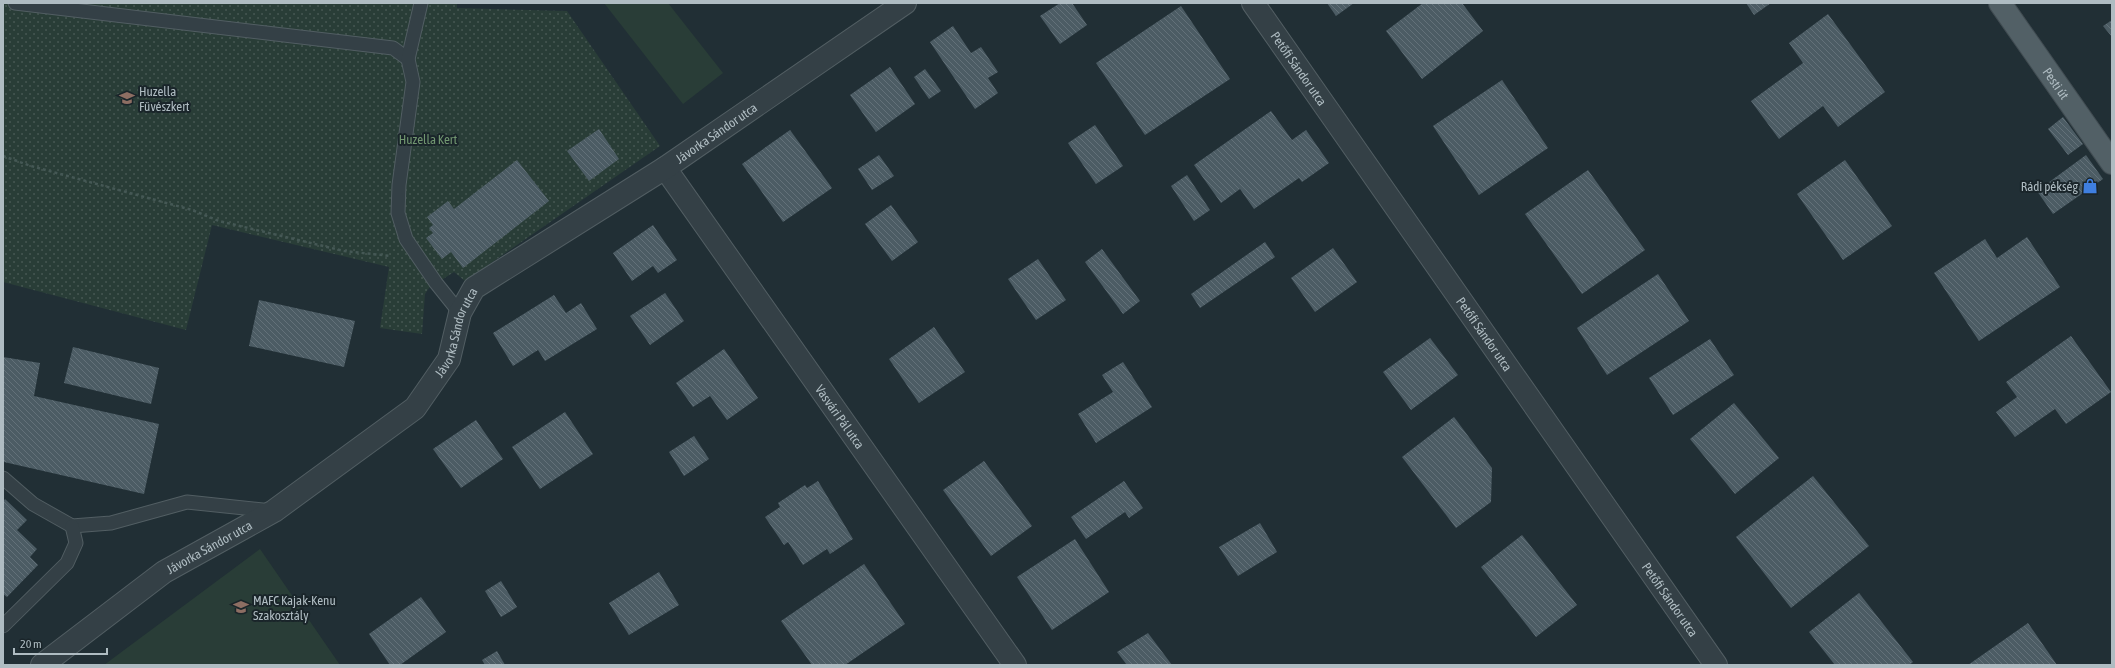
<svg xmlns="http://www.w3.org/2000/svg" width="2115" height="668" viewBox="0 0 2115 668" font-family="'Asap Condensed',sans-serif">
<style>
.grass{fill:#293d37}
.park{fill:url(#park-dots)}
.building{fill:url(#building-back-hatch)}
.lines{fill:none;stroke-linecap:round;stroke-linejoin:round}
.lane-casing{stroke:#525e63;stroke-width:15}
.street-casing{stroke:#525e63;stroke-width:24}
.primary-casing{stroke:#414c52;stroke-width:24}
.path{stroke:#455855;stroke-width:2.5;stroke-dasharray:3 3;stroke-linecap:butt}
.lane{stroke:#344046;stroke-width:13}
.street{stroke:#344046;stroke-width:22}
.primary{stroke:#526066;stroke-width:22}
.labels{text-anchor:middle;stroke-width:4;stroke-linejoin:round;paint-order:stroke}
.street-label{font-size:13px;fill:#afbcc2;stroke:#1a252a}
.poi-label{font-size:13px;fill:#afbcc2;stroke:#1a252a;text-anchor:start}
.park-label{font-size:13px;fill:#719670;stroke:#1a252a}
</style>
<defs>
<pattern id="park-dots" width="8" height="8" patternUnits="userSpaceOnUse"><rect width="8" height="8" fill="#293d37"/><path d="M2 2h.1M6 6h.1" fill="none" stroke="#465752" stroke-width="1.8" stroke-linecap="round"/></pattern>
<pattern id="building-back-hatch" width="6" height="6" patternUnits="userSpaceOnUse"><rect width="6" height="6" fill="#4c5c64"/><path d="M-1 5l2 2M0 0l6 6M5-1l2 2" fill="none" stroke="#637179"/></pattern>
</defs>
<rect width="100%" height="100%" fill="#212f35"/>
<g class="grass">
<polygon points="604,3 668,3 723,73 683,104"/>
<polygon points="260,549 340,665 104,665"/>
</g>
<polygon class="park" points="3,3 457,3 457,8 567,11 660,146 465,281 454,272 429,288 425,294 422,334 380,328 389,267 212,225 186,330 3,282"/>
<g class="building">
<polygon points="1060,3 1072,3 1087,25 1060,44 1040,16"/>
<polygon points="1327,3 1354,3 1336,16"/>
<polygon points="1423,3 1462,3 1483,31 1422,79 1386,31"/>
<polygon points="1746,3 1771,3 1754,15"/>
<polygon points="1181,6 1230,79 1145,135 1096,63"/>
<polygon points="1828,14 1885,92 1838,127 1823,106 1779,139 1751,101 1803,63 1789,43"/>
<polygon points="2112,20 2112,37 2103,26"/>
<polygon points="953,26 971,53 981,47 998,72 988,78 998,93 975,109 930,42"/>
<polygon points="890,67 915,104 876,132 850,95"/>
<polygon points="925,69 941,91 929,99 914,77"/>
<polygon points="1502,80 1548,148 1479,195 1433,126"/>
<polygon points="1271,111 1292,140 1306,130 1329,163 1302,182 1299,178 1254,209 1240,189 1221,203 1194,165"/>
<polygon points="2063,117 2083,144 2068,155 2048,129"/>
<polygon points="1095,125 1123,166 1096,184 1068,143"/>
<polygon points="599,129 619,159 589,181 567,151"/>
<polygon points="790,130 832,188 783,222 742,164"/>
<polygon points="879,155 894,176 872,190 858,169"/>
<polygon points="2086,155 2103,179 2053,214 2037,191"/>
<polygon points="517,160 549,201 463,268 451,252 442,259 426,238 433,233 429,228 433,225 427,217 448,201 454,209"/>
<polygon points="1845,160 1892,226 1843,260 1797,194"/>
<polygon points="1588,170 1645,250 1582,294 1525,214"/>
<polygon points="1187,175 1210,210 1194,221 1171,186"/>
<polygon points="891,205 918,242 892,261 865,224"/>
<polygon points="653,225 677,260 658,273 653,266 632,281 613,253"/>
<polygon points="2027,237 2060,287 1979,341 1934,273 1985,239 1997,258"/>
<polygon points="1265,242 1275,257 1200,308 1191,294"/>
<polygon points="1333,248 1357,282 1315,312 1291,278"/>
<polygon points="1102,249 1140,301 1123,314 1085,262"/>
<polygon points="1038,259 1066,300 1036,320 1008,279"/>
<polygon points="1658,274 1689,321 1607,375 1577,328"/>
<polygon points="665,293 684,321 650,345 630,316"/>
<polygon points="554,295 566,313 581,303 597,329 545,361 538,350 513,366 493,333"/>
<polygon points="259,300 355,321 344,367 249,346"/>
<polygon points="934,327 965,372 919,403 889,359"/>
<polygon points="2071,336 2111,392 2066,424 2055,409 2015,437 1996,412 2017,397 2006,382"/>
<polygon points="1430,338 1458,375 1411,410 1383,372"/>
<polygon points="1710,339 1734,375 1673,415 1649,378"/>
<polygon points="73,347 159,368 151,404 64,383"/>
<polygon points="724,349 758,398 727,420 710,396 693,407 676,383"/>
<polygon points="3,357 40,363 34,396 159,424 144,494 4,462"/>
<polygon points="1123,362 1152,407 1096,443 1078,414 1113,392 1102,375"/>
<polygon points="1734,403 1779,458 1735,494 1690,439"/>
<polygon points="565,412 593,454 540,489 512,447"/>
<polygon points="1454,417 1492,468 1491,502 1456,528 1402,457"/>
<polygon points="476,420 503,459 461,488 433,449"/>
<polygon points="694,436 709,459 684,476 669,452"/>
<polygon points="984,461 1032,526 991,556 943,490"/>
<polygon points="1813,476 1869,546 1791,608 1736,537"/>
<polygon points="818,481 853,539 830,554 827,549 803,565 788,542 784,545 765,517 780,507 778,503 805,485 807,488"/>
<polygon points="1124,481 1143,508 1129,518 1125,512 1086,539 1071,517"/>
<polygon points="5,499 27,520 17,530 37,549 30,557 38,565 7,597 3,594 3,502"/>
<polygon points="1260,523 1277,552 1238,576 1219,547"/>
<polygon points="1522,535 1577,605 1536,637 1481,567"/>
<polygon points="1075,539 1109,592 1052,630 1017,577"/>
<polygon points="864,564 905,624 845,665 812,665 781,621"/>
<polygon points="659,572 679,605 629,635 609,603"/>
<polygon points="501,581 517,607 501,617 485,591"/>
<polygon points="1859,593 1913,662 1909,665 1835,665 1809,632"/>
<polygon points="421,597 446,632 400,665 390,665 369,634"/>
<polygon points="2028,623 2057,665 1968,665"/>
<polygon points="1148,633 1172,665 1127,665 1117,652"/>
<polygon points="497,651 505,665 485,665 482,660"/>
</g>
<g class="lines">
<g class="lane-casing">
<g id="lane">
<polyline points="15,3 393,48 408,59"/>
<polyline points="421,3 408,59 413,82 399,185 398,213 406,239 436,283 460,313"/>
<polyline points="3,478 33,504 72,526 111,523 187,502 272,511"/>
<polyline points="3,626 67,563 76,543 72,526"/>
</g>
</g>
<g class="street-casing">
<g id="street">
<path id="s1" d="M1253,3L1716,665"/>
<path id="s2" d="M665,168L1015,665"/>
<path id="s3" d="M42,665L164,572L274,511L415,408L449,359L460,313L474,288L665,168L905,3"/>
</g>
</g>
<g class="primary-casing">
<g id="primary">
<path id="s4" d="M2000,3L2112,163"/>
</g>
</g>
<polyline class="path" points="3,156 31,166 192,210 219,221 344,251 391,256"/>
<use href="#lane" class="lane"/>
<use href="#street" class="street"/>
<use href="#primary" class="primary"/>
</g>
<defs>
<g id="university-bare" transform="scale(1.2)"><path d="M0-5L7-2L0 1L-7-2ZM-4 1L0 2.5L4 1V4Q0 6-4 4Z" fill="#8d6e63" stroke="#1a252a" stroke-width="2.5" paint-order="stroke"/></g>
<g id="shop-bare" transform="scale(1.2)"><path d="M-5-2.5h2.3a2.7 3.5 0 0 1 5.4 0H5L5.5 6h-11ZM-1.5-2.5h3a1.5 2.3 0 0 0-3 0Z" fill="#3f7fe0" stroke="#1a252a" stroke-width="2.5" paint-order="stroke"/></g>
</defs>
<g fill-rule="evenodd">
<use href="#university-bare" x="127" y="98"/>
<use href="#shop-bare" x="2090" y="186"/>
<use href="#university-bare" x="241" y="607"/>
</g>
<g class="labels">
<g class="street-label">
<text dy="5" stroke="none"><textPath href="#s1" startOffset="80">Petőfi Sándor utca</textPath></text>
<text dy="5" stroke="none"><textPath href="#s4" startOffset="98">Pesti út</textPath></text>
<text dy="5" stroke="none"><textPath href="#s3" startOffset="877">Jávorka Sándor utca</textPath></text>
<text dy="5" stroke="none"><textPath href="#s3" startOffset="541">Jávorka Sándor utca</textPath></text>
<text dy="5" stroke="none"><textPath href="#s1" startOffset="404">Petőfi Sándor utca</textPath></text>
<text dy="5" stroke="none"><textPath href="#s2" startOffset="304">Vasvári Pál utca</textPath></text>
<text dy="5" stroke="none"><textPath href="#s3" startOffset="205">Jávorka Sándor utca</textPath></text>
<text dy="5" stroke="none"><textPath href="#s1" startOffset="728">Petőfi Sándor utca</textPath></text>
</g>
<g class="poi-label">
<text x="139" y="96">Huzella<tspan x="139" dy="15">Füvészkert</tspan></text>
<text x="2078" y="191" text-anchor="end">Rádi pékség</text>
<text x="253" y="605">MAFC Kajak-Kenu<tspan x="253" dy="15">Szakosztály</tspan></text>
</g>
<g class="park-label">
<text x="428" y="144">Huzella Kert</text>
</g>
</g>
<rect width="2115" height="668" fill="none" stroke="#afbcc2" stroke-width="8"/>
<path d="M14 648v6h93v-6" fill="none" stroke="#afbcc2" stroke-width="2"/>
<text x="20" y="648" font-size="12" fill="#afbcc2" stroke="#1a252a" stroke-width="3" paint-order="stroke">20 m</text>
</svg>
